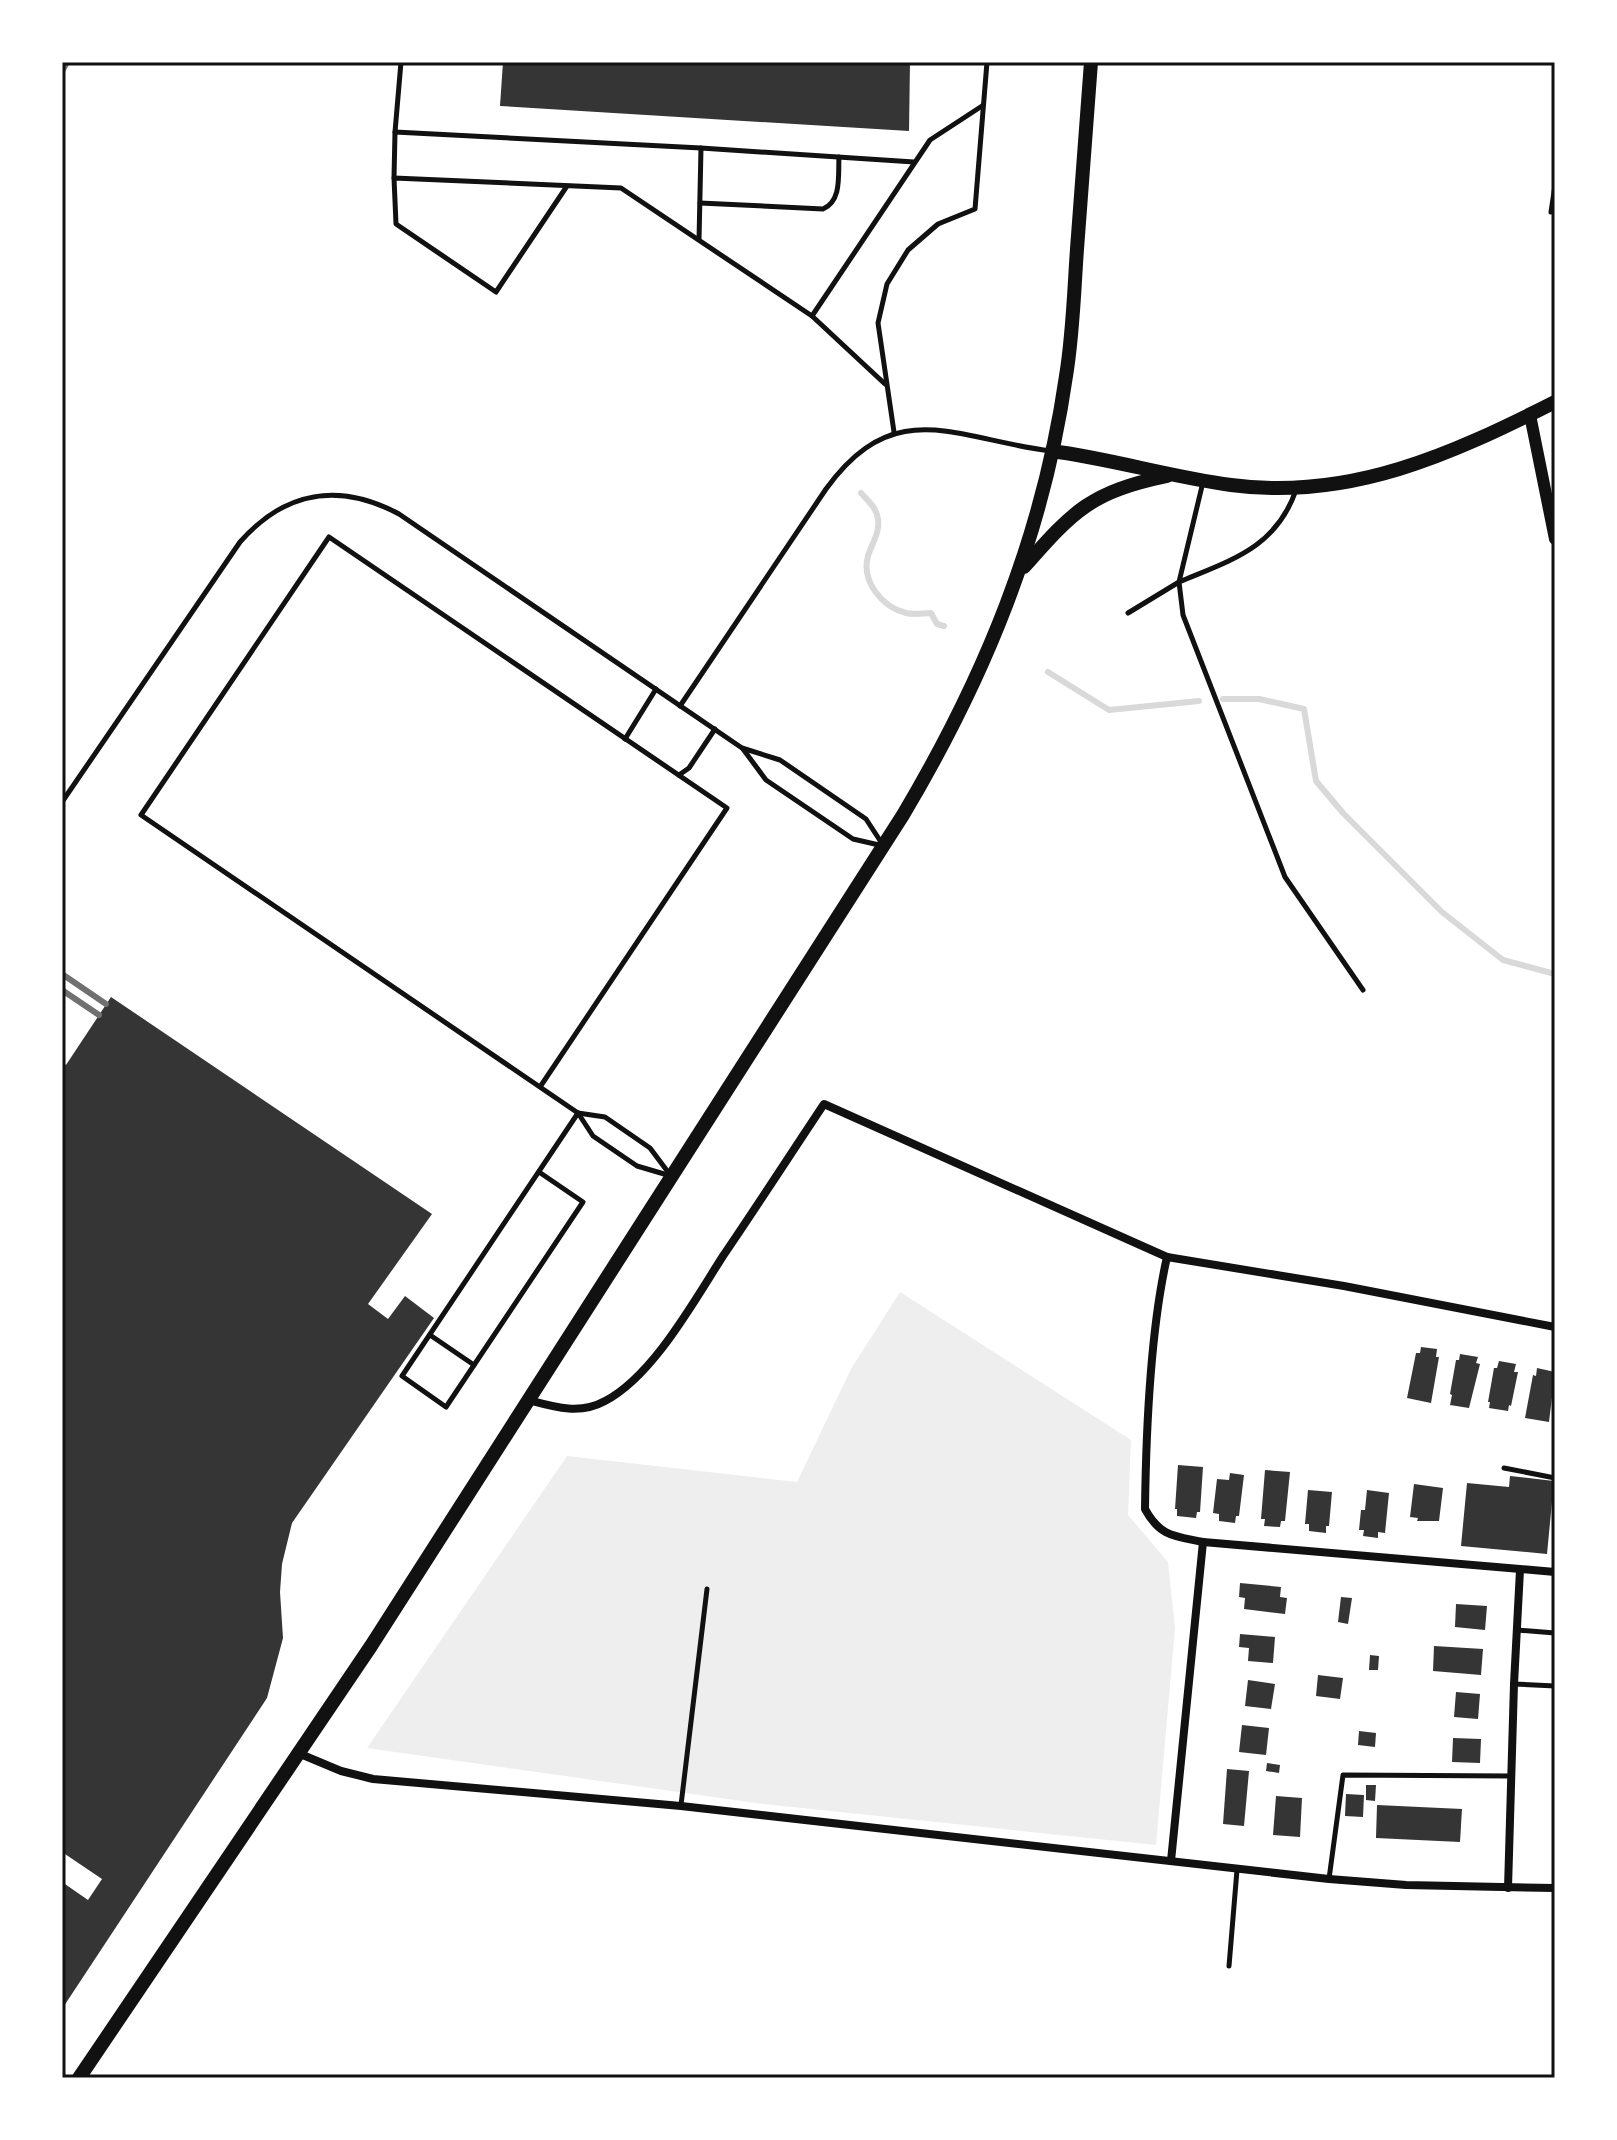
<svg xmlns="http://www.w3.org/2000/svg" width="1617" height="2140" viewBox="0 0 1617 2140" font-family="Literata,serif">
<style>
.green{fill:#eee}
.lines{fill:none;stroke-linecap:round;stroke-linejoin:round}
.stream{stroke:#d9d9d9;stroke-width:6}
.building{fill:#353535}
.service{stroke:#111;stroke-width:5}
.minor{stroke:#111;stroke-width:8}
.tertiary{stroke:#111;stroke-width:12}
.secondary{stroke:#111;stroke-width:14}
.rail{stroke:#707070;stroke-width:6}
.neatline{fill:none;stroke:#111;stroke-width:3}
</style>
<rect width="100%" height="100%" fill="#fff"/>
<polygon class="green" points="900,1292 1131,1440 1128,1515 1168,1562 1175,1628 1156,1845 763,1804 367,1748 567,1456 797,1482 851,1369"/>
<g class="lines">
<g class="stream">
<path d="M861,493C869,502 876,507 878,519C880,533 872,543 868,556C861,581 882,607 906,613C913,615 924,613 931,613L937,624L944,626"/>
<polyline points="1048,672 1109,710 1199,701"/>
<polyline points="1223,699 1259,699 1304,709 1316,781 1343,813 1442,912 1503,960 1555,974"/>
</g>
</g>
<g class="building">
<polygon points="503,62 910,62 909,131 500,106"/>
<polygon points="111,997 432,1214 368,1304 388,1319 405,1296 434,1318 292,1523 282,1564 280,1592 283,1638 267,1698 62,2009 62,1882 88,1900 102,1879 62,1852 62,1062 66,1065"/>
<polygon points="1421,1347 1437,1349 1436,1357 1439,1357 1431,1403 1407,1398 1416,1353 1420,1353"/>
<polygon points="1460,1354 1478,1357 1476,1363 1480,1364 1469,1408 1450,1405 1452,1395 1450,1394 1456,1360 1459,1360"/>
<polygon points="1499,1361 1516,1364 1514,1372 1518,1372 1511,1406 1509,1405 1508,1411 1489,1408 1490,1402 1488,1402 1494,1368 1497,1368"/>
<polygon points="1537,1368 1555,1372 1549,1422 1525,1418 1533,1375 1536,1376"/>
<polygon points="1178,1465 1203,1467 1200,1512 1197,1512 1196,1518 1177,1516 1177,1509 1175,1509"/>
<polygon points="1265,1470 1290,1472 1285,1521 1281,1521 1280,1527 1264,1526 1265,1519 1261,1519"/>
<polygon points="1230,1473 1244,1475 1239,1516 1236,1516 1235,1523 1219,1521 1219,1514 1213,1513 1217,1479 1229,1480"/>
<polygon points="1510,1476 1554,1481 1547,1554 1461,1546 1467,1483 1509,1487"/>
<polygon points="1414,1484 1443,1488 1439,1521 1417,1521 1418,1518 1410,1517"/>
<polygon points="1308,1490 1332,1492 1329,1526 1326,1526 1326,1533 1309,1531 1309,1524 1305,1524"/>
<polygon points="1367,1490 1389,1493 1385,1533 1378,1532 1378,1538 1363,1536 1364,1530 1359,1530 1361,1510 1365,1510"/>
<polygon points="1240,1583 1281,1587 1280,1597 1287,1598 1285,1614 1244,1609 1245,1598 1239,1597"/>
<polygon points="1341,1597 1352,1598 1348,1624 1338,1622"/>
<polygon points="1456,1604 1487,1606 1485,1630 1455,1627"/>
<polygon points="1240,1634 1275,1637 1273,1663 1248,1661 1249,1648 1239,1647"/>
<polygon points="1434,1646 1483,1649 1481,1675 1433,1671"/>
<polygon points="1370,1655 1379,1656 1378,1670 1369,1670"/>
<polygon points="1318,1675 1343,1678 1340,1699 1316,1696"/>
<polygon points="1248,1680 1275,1684 1271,1709 1245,1706"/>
<polygon points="1456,1692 1480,1694 1478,1719 1454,1717"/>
<polygon points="1242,1725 1269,1728 1266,1755 1239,1752"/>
<polygon points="1359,1731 1376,1733 1375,1747 1358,1745"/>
<polygon points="1453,1738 1481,1739 1480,1763 1452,1762"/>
<polygon points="1267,1763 1280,1765 1279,1773 1266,1771"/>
<polygon points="1227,1769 1249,1771 1244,1826 1223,1824"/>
<polygon points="1366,1785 1376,1785 1375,1801 1366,1800"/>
<polygon points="1346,1794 1364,1795 1363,1817 1345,1816"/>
<polygon points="1276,1796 1302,1798 1300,1837 1273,1835"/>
<polygon points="1377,1805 1462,1809 1460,1842 1376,1838"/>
</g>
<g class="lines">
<g class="service">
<polyline points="395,132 401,62"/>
<polyline points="394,178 395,132 701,148"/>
<polyline points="567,186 496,292 396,224 394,178 621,188 812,316"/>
<path d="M700,203L823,209C842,201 838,175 839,157"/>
<polyline points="1551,212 1555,185"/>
<polyline points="699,240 701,148 914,162"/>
<polyline points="885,384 812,316 930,140 982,106"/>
<polyline points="894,432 878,323 887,284 908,250 938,224 975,209 987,62"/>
<path d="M1296,490C1276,548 1231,560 1179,582L1183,615L1285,877L1363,990"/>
<polyline points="1128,613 1179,582 1203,482"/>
<path d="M680,706L826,489C895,394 955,439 1051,451"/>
<polyline points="625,739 656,689"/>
<polyline points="743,749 766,780 853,839 879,845"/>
<polyline points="679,775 689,768 715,729"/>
<path d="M62,802L240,542C285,491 339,482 399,514L742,748L780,760L866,819L881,842"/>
<polyline points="540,1087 727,808 329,537 141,815 578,1113 593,1136 637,1166 671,1176"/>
<polyline points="578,1113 605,1117 650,1148 671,1176"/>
<polyline points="539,1172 583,1202 446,1407 402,1376 578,1113"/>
<polyline points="430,1335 474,1365"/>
<polyline points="1504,1468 1555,1478"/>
<polyline points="1517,1630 1555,1633"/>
<polyline points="1514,1684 1555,1686"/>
<polyline points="681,1805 707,1589"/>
<polyline points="1329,1879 1343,1775 1511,1776"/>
<polyline points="1229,1966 1237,1870"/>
</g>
<g class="minor">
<path d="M1167,1257C1150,1332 1146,1432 1145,1509C1160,1537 1175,1536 1203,1542L1171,1861"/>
<path d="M528,1400C554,1407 580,1415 605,1401C653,1376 694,1301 723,1256C757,1206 790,1155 824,1104L1167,1257L1344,1286L1555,1327"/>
<polyline points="1203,1542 1555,1572"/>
<polyline points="298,1753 341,1771 373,1779 681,1806 1329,1879 1406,1885 1555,1888"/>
<polyline points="1508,1888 1514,1684 1520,1570"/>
</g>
<polyline class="tertiary" points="1530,415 1555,539"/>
<g class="secondary">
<path d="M1052,451C1112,459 1171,477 1231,485C1350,501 1452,454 1555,402"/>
<path d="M1024,567C1074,510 1091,492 1167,476"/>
<path d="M79,2078L371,1646L903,815C985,677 1043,536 1066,376C1073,334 1074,291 1077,249C1082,187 1086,124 1091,62"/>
</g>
<g class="rail">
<polyline points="62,71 67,62"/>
<polyline points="62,974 106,1004"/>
<polyline points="62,990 99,1015"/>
</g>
</g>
<rect width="1617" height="2140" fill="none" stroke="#ffffff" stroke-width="128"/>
<rect x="64" y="64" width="1489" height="2012" class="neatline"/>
</svg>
